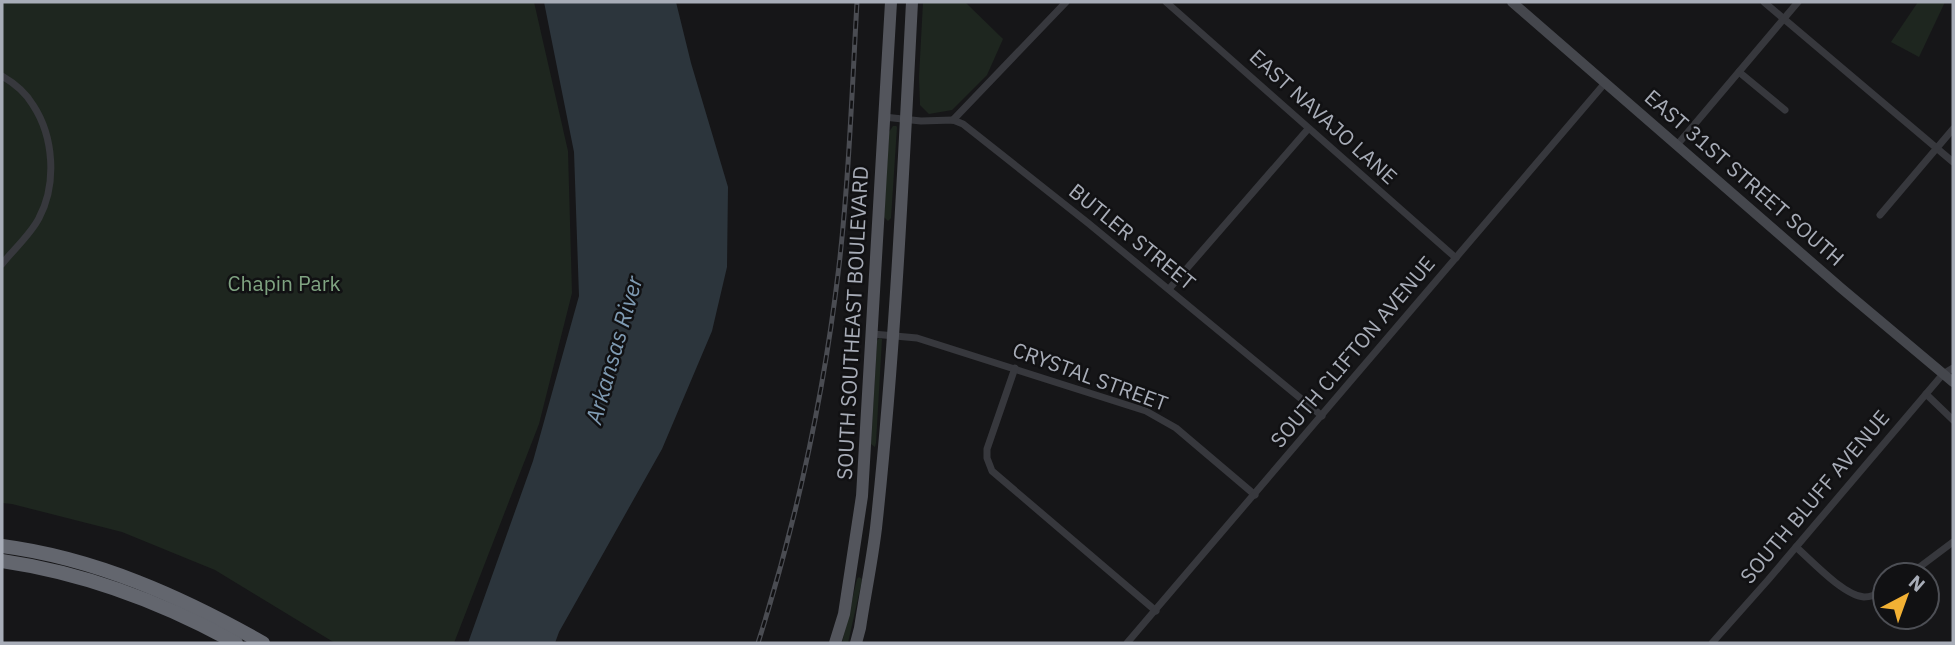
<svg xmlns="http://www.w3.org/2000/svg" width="1955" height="645" viewBox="0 0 1955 645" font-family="'IBM Plex Sans',sans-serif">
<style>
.green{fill:#1e261f}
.water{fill:#2c353c}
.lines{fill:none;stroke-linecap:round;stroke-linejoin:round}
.street{stroke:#37383d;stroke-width:7}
.secondary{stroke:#45474d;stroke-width:10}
.primary{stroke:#53555c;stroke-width:12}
.highway{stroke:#63666e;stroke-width:14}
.rail-casing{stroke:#4a4c52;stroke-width:5}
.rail{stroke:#111113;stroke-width:2.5;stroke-dasharray:8;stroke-linecap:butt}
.labels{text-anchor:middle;stroke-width:5;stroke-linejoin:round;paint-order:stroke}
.street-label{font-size:21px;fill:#a8adb8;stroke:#111113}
.park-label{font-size:21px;fill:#7fa381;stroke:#111113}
.water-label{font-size:23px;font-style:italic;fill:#7f9bb3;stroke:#111113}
</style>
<rect width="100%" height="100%" fill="#161618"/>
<g class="green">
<polygon points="2,2 534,2 568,151 572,293 539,424 454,643 335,643 215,570 122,532 12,504 2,503"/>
<polygon points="923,2 965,2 1003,39 987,75 952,110 929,114 920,105 919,77"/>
<polygon points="1918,2 1945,2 1919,57 1891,42"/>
<polygon points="893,126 896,126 897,127 891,218 888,221 884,217 889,132"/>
<polygon points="879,338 882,339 876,443 875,447 871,444 877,341"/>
<polygon points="859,577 862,579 861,585 848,643 842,643 857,579"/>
</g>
<polygon class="water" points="544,2 676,2 691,63 728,187 727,267 712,331 662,449 559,632 555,643 468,643 533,461 579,296 574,152"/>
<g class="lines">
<g class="street">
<polyline points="1166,2 1456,258"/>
<polyline points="1764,2 1953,162"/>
<polyline points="1739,72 1785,110"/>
<path d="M2,76C14,83 26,93 33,105C54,137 57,184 39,218C31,234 14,249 2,264"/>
<polyline points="884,117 921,121 953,120 963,124 1088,223 1322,416"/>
<polyline points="953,120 1066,2"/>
<polyline points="1677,145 1798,2"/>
<polyline points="1880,215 1953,129"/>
<polyline points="1169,289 1308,129"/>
<polyline points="873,334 917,338 1146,411 1176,428 1255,495"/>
<polyline points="1015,368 987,449 987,458 992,471 1156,611"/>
<polyline points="1926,394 1953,420"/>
<path d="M1796,547C1812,561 1843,595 1864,597C1872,597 1878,594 1885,590"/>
<polyline points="1909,575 1953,542"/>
<polyline points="1127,643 1605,83"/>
<polyline points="1712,643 1768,580 1943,374 1953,368"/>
</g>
<polyline class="secondary" points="1512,2 1841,288 1953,382"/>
<g class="primary">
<polyline points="835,643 844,614 862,496 891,2"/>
<path d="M856,643L860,628C865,595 872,561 876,528C895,353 903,177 912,2"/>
</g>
<g class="highway">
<path d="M2,546C95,558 182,597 263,643"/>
<path d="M2,561C84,573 164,603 236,643"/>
</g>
<g class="rail-casing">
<path id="rail" d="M758,643C797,520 824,394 839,266C849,178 852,90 857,2"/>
</g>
<use href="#rail" class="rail"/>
</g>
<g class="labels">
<g class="street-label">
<text transform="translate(1323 117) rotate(42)" y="7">EAST NAVAJO LANE</text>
<text transform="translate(1744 178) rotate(41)" y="7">EAST 31ST STREET SOUTH</text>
<text transform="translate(1132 237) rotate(39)" y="7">BUTLER STREET</text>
<text transform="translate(853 323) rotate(-87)" y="7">SOUTH SOUTHEAST BOULEVARD</text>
<text transform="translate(1353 352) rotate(-50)" y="7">SOUTH CLIFTON AVENUE</text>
<text transform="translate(1090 377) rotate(20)" y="7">CRYSTAL STREET</text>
<text transform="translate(1815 497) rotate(-50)" y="7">SOUTH BLUFF AVENUE</text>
</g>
<g class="park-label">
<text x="284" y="291">Chapin Park</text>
</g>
<g class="water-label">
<text transform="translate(614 350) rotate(-74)" y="8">Arkansas River</text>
</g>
</g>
<rect width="1955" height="645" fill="none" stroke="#a8adb8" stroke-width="7"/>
<g transform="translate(1906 596) rotate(41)"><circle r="33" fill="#111113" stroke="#4d4f55" stroke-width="2"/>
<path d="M0-5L12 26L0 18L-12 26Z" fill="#f2b134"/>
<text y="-10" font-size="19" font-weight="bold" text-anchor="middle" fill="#a8adb8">N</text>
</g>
</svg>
